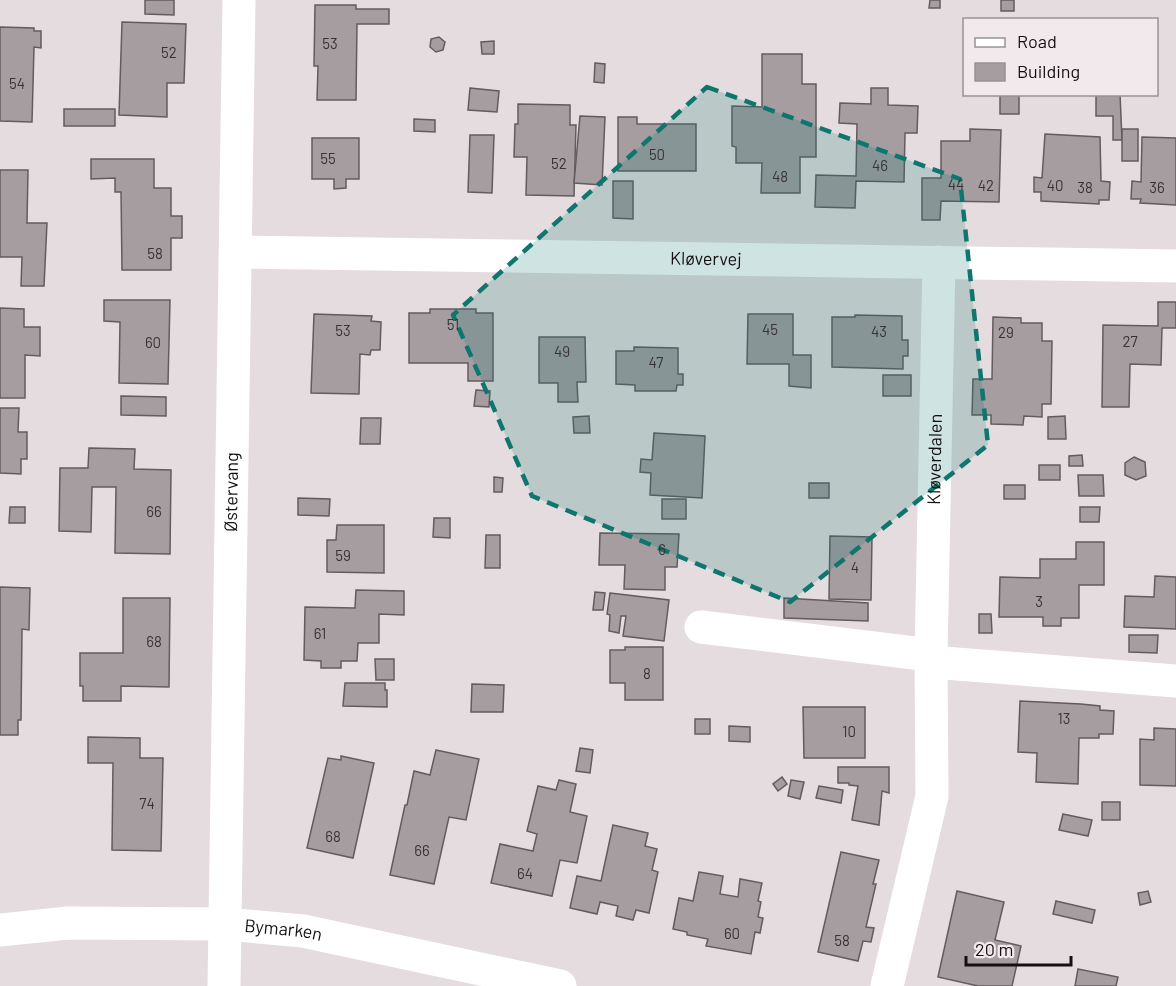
<svg xmlns="http://www.w3.org/2000/svg" width="1176" height="986" viewBox="0 0 1176 986" font-family="Barlow,sans-serif">
<style>
.building{fill:#a69da0;stroke:#635b5e;stroke-width:1.5}
.lines{fill:none;stroke-linecap:round;stroke-linejoin:round}
.minor{stroke:#fff;stroke-width:33}
.marked{fill:#0f766e;fill-opacity:0.2;stroke:#0f766e;stroke-width:4.5;stroke-dasharray:12 8;stroke-linejoin:round}
.labels{text-anchor:middle;stroke-width:4.5;stroke-linejoin:round;paint-order:stroke}
.number-label{font-size:15px;fill:#383436}
.street-label{font-size:18px;fill:#141112;stroke:#f2e9ec}
</style>
<rect width="100%" height="100%" fill="#e5dcdf"/>
<g class="building">
<polygon points="145,0 174,0 174,15 145,14"/>
<polygon points="930,0 940,0 940,8 929,8"/>
<rect x="1001" y="0" width="13" height="11"/>
<polygon points="315,5 356,5 356,9 389,9 389,24 357,24 356,100 317,100 318,66 314,66"/>
<polygon points="122,22 186,24 184,83 167,83 167,117 119,115"/>
<polygon points="0,27 34,28 34,31 41,31 41,48 34,47 32,122 0,121"/>
<polygon points="439,37 445,42 443,50 436,52 430,47 431,39"/>
<polygon points="494,41 494,54 482,54 481,42"/>
<polygon points="762,54 802,54 802,84 816,84 816,157 800,157 800,193 761,193 762,163 736,163 736,147 732,146 732,106 762,107"/>
<polygon points="595,63 605,64 604,83 594,82"/>
<polygon points="470,88 499,91 497,112 468,110"/>
<polygon points="871,88 888,88 888,105 918,106 917,133 905,133 904,182 856,181 855,208 815,207 816,175 856,176 857,124 839,123 840,103 871,104"/>
<rect x="1000" y="94" width="19" height="20"/>
<polygon points="1096,94 1120,94 1122,140 1113,140 1113,116 1096,116"/>
<polygon points="518,104 570,105 570,125 576,125 574,196 526,195 527,157 514,157 515,124 518,124"/>
<rect x="64" y="109" width="51" height="17"/>
<polygon points="580,116 605,117 602,185 574,183"/>
<polygon points="618,117 637,117 637,124 696,124 696,171 618,171"/>
<polygon points="414,119 435,120 435,132 414,131"/>
<polygon points="970,129 1001,130 999,202 941,201 940,220 922,220 922,178 941,178 941,141 970,141"/>
<rect x="1122" y="129" width="16" height="32"/>
<polygon points="1045,134 1100,137 1101,181 1110,182 1109,200 1099,200 1099,204 1041,201 1041,192 1034,192 1034,177 1042,178"/>
<polygon points="470,135 494,135 492,193 468,192"/>
<polygon points="1142,137 1176,138 1176,205 1140,203 1141,199 1131,199 1132,181 1141,182"/>
<polygon points="312,138 359,138 359,179 346,179 346,188 334,189 334,179 312,179"/>
<polygon points="91,159 154,159 154,188 171,188 171,216 182,216 182,238 171,238 171,270 122,270 121,192 115,192 115,178 91,179"/>
<polygon points="0,170 28,170 27,223 47,223 44,286 21,286 22,257 0,257"/>
<polygon points="613,181 633,181 633,219 613,218"/>
<polygon points="104,300 170,300 168,384 119,383 120,322 104,321"/>
<polygon points="1158,302 1176,302 1176,328 1162,328 1161,365 1130,364 1129,407 1102,407 1103,325 1158,326"/>
<polygon points="0,308 24,309 24,327 40,327 40,356 25,355 25,398 0,398"/>
<polygon points="430,309 476,309 476,313 493,313 493,381 468,381 468,363 409,363 409,313 430,313"/>
<polygon points="314,314 372,316 371,321 381,322 380,350 371,350 370,355 360,354 359,394 311,393"/>
<polygon points="748,314 793,314 793,355 811,355 811,388 789,386 789,364 747,364"/>
<polygon points="855,315 902,316 902,340 908,340 908,356 903,356 903,369 832,367 832,317 855,317"/>
<polygon points="993,317 1021,318 1021,323 1042,323 1042,341 1052,341 1051,404 1042,404 1042,417 1024,416 1023,425 991,424 991,415 972,415 973,379 992,379"/>
<polygon points="539,337 585,337 586,382 577,382 578,402 558,402 558,383 539,383"/>
<polygon points="634,347 678,348 678,374 683,374 683,385 677,385 676,391 635,391 635,385 616,384 616,351 634,351"/>
<rect x="883" y="375" width="28" height="21"/>
<polygon points="476,390 490,391 489,407 474,406"/>
<polygon points="121,396 166,397 166,416 121,415"/>
<polygon points="0,408 19,408 18,432 27,432 27,459 21,459 21,474 0,473"/>
<polygon points="589,416 590,433 574,433 573,417"/>
<polygon points="1065,416 1066,439 1048,439 1048,417"/>
<polygon points="361,418 381,418 380,444 360,444"/>
<polygon points="654,433 705,436 702,498 650,495 651,473 640,472 641,459 652,460"/>
<polygon points="89,448 135,449 134,469 171,470 170,554 115,553 116,487 92,487 91,532 59,531 60,468 88,468"/>
<polygon points="1082,455 1083,466 1069,466 1069,456"/>
<polygon points="1134,457 1145,462 1146,476 1136,480 1125,475 1125,463"/>
<rect x="1039" y="465" width="21" height="15"/>
<polygon points="1078,475 1103,475 1104,496 1079,496"/>
<polygon points="494,477 503,478 502,492 494,492"/>
<rect x="809" y="483" width="20" height="15"/>
<rect x="1004" y="485" width="21" height="14"/>
<polygon points="298,498 330,499 329,516 298,515"/>
<rect x="662" y="499" width="24" height="20"/>
<polygon points="10,507 25,507 25,523 9,523"/>
<polygon points="1080,507 1100,507 1099,522 1080,522"/>
<polygon points="434,518 450,518 450,538 433,537"/>
<polygon points="337,525 384,525 384,573 327,572 327,540 336,540"/>
<polygon points="600,533 679,534 677,567 665,567 665,590 624,589 625,565 599,565"/>
<polygon points="486,535 500,535 500,568 485,568"/>
<polygon points="830,536 872,537 871,600 829,599"/>
<polygon points="1076,542 1104,542 1104,585 1079,585 1079,618 1061,618 1061,626 1043,626 1043,617 999,617 1000,577 1040,578 1040,559 1076,559"/>
<polygon points="1155,576 1176,577 1176,629 1124,627 1125,596 1154,597"/>
<polygon points="0,587 30,588 29,630 22,629 21,720 18,720 18,735 0,735"/>
<polygon points="356,590 404,591 404,615 379,614 379,643 358,643 357,661 341,661 341,668 321,668 321,661 304,660 305,607 355,608"/>
<polygon points="595,592 605,593 603,610 593,610"/>
<polygon points="610,593 669,600 664,641 623,636 626,616 621,616 619,633 609,631 610,615 607,614"/>
<polygon points="123,598 170,598 169,687 121,686 121,701 83,701 83,686 80,686 80,653 123,653"/>
<polygon points="784,598 868,603 868,621 784,618"/>
<polygon points="979,614 991,614 992,633 979,633"/>
<polygon points="1129,635 1158,635 1157,653 1129,652"/>
<polygon points="625,647 663,647 663,700 625,700 625,683 610,683 610,650 625,650"/>
<polygon points="375,659 394,659 394,680 376,680"/>
<polygon points="345,683 385,683 385,690 387,690 387,707 343,706"/>
<polygon points="472,684 504,685 503,712 471,712"/>
<polygon points="1020,701 1081,704 1100,706 1100,710 1114,711 1113,734 1099,734 1099,738 1079,738 1078,784 1036,782 1037,753 1018,752"/>
<polygon points="803,707 865,707 865,758 804,758"/>
<rect x="695" y="719" width="15" height="15"/>
<polygon points="729,726 750,727 750,742 729,741"/>
<polygon points="1154,728 1176,729 1176,786 1140,785 1140,739 1154,740"/>
<polygon points="88,737 140,738 140,758 163,758 161,851 112,850 113,763 88,763"/>
<polygon points="580,748 593,750 590,773 576,771"/>
<polygon points="436,750 479,759 466,820 449,817 434,884 390,875 405,805 407,805 414,771 430,775"/>
<polygon points="341,756 374,763 353,858 307,848 328,758 341,760"/>
<polygon points="838,767 889,767 889,793 882,791 879,825 852,820 858,786 849,785 849,783 838,783"/>
<polygon points="782,777 787,784 778,791 773,784"/>
<polygon points="559,780 576,784 570,812 587,816 577,863 560,860 552,896 491,883 500,844 533,851 537,834 527,831 538,786 556,790"/>
<polygon points="791,780 804,782 800,799 788,796"/>
<polygon points="819,786 843,790 841,803 816,798"/>
<rect x="1102" y="802" width="18" height="18"/>
<polygon points="1063,814 1092,820 1088,836 1059,830"/>
<polygon points="613,825 648,833 645,846 657,849 652,870 658,872 649,913 636,910 633,920 616,916 618,906 600,902 597,914 570,908 577,876 601,881"/>
<polygon points="841,852 879,860 873,884 876,884 866,927 874,928 871,942 863,941 858,961 818,952"/>
<polygon points="699,872 723,876 720,894 738,897 740,879 762,883 758,901 761,902 758,917 763,918 760,933 755,932 751,954 706,946 708,939 687,935 687,932 673,929 679,898 693,901"/>
<polygon points="957,891 1004,902 995,940 1021,946 1012,986 978,986 938,977"/>
<polygon points="1148,891 1151,902 1140,905 1138,893"/>
<polygon points="1056,901 1095,910 1092,923 1053,914"/>
<polygon points="1078,969 1118,977 1116,986 1075,986"/>
</g>
<g class="lines">
<g class="minor">
<path id="s1" d="M236,252L1176,266"/>
<polyline points="701,627 931,655"/>
<polyline points="931,662 1176,681"/>
<path id="s2" d="M0,930L68,923L225,924L303,931L560,986"/>
<path id="s3" d="M224,986L239,0"/>
<path id="s4" d="M887,986L932,796L931,655L939,262"/>
</g>
</g>
<path class="marked" d="M707,87L960,179L988,445L790,602L532,496L453,315Z"/>
<g class="labels">
<g class="number-label">
<text x="330" y="49">53</text>
<text x="169" y="58">52</text>
<text x="17" y="89">54</text>
<text x="657" y="160">50</text>
<text x="328" y="164">55</text>
<text x="559" y="169">52</text>
<text x="880" y="171">46</text>
<text x="780" y="182">48</text>
<text x="956" y="190">44</text>
<text x="986" y="191">42</text>
<text x="1055" y="191">40</text>
<text x="1085" y="193">38</text>
<text x="1157" y="193">36</text>
<text x="155" y="259">58</text>
<text x="453" y="330">51</text>
<text x="770" y="335">45</text>
<text x="343" y="336">53</text>
<text x="879" y="337">43</text>
<text x="1006" y="338">29</text>
<text x="1130" y="347">27</text>
<text x="153" y="348">60</text>
<text x="562" y="357">49</text>
<text x="656" y="368">47</text>
<text x="154" y="517">66</text>
<text x="662" y="555">6</text>
<text x="343" y="561">59</text>
<text x="855" y="573">4</text>
<text x="1039" y="607">3</text>
<text x="320" y="639">61</text>
<text x="154" y="647">68</text>
<text x="647" y="679">8</text>
<text x="1064" y="724">13</text>
<text x="849" y="737">10</text>
<text x="147" y="809">74</text>
<text x="333" y="842">68</text>
<text x="422" y="856">66</text>
<text x="525" y="879">64</text>
<text x="732" y="939">60</text>
<text x="842" y="946">58</text>
</g>
<g class="street-label">
<text dy="6" stroke="none"><textPath href="#s1" startOffset="470">Kløvervej</textPath></text>
<text dy="6" stroke="none"><textPath href="#s4" startOffset="532">Kløverdalen</textPath></text>
<text dy="6" stroke="none"><textPath href="#s3" startOffset="494">Østervang</textPath></text>
<text dy="6" stroke="none"><textPath href="#s2" startOffset="284">Bymarken</textPath></text>
</g>
</g>
<rect x="963" y="18" width="195" height="78" fill="#f2e9ec" stroke="#999395" stroke-width="1.5"/>
<rect x="975" y="38" width="30" height="9" fill="#ffffff" stroke="#999395" stroke-width="1.5"/>
<text x="1017" y="48" font-size="18" fill="#141112">Road</text>
<rect x="975" y="63" width="30" height="18" fill="#a69da0" stroke="#999395" stroke-width="1.5"/>
<text x="1017" y="78" font-size="18" fill="#141112">Building</text>
<path d="M966 956v9h105v-9" fill="none" stroke="#141112" stroke-width="3"/>
<text x="975" y="956" font-size="18" fill="#141112" stroke="#f2e9ec" stroke-width="4.5" paint-order="stroke">20 m</text>
</svg>
